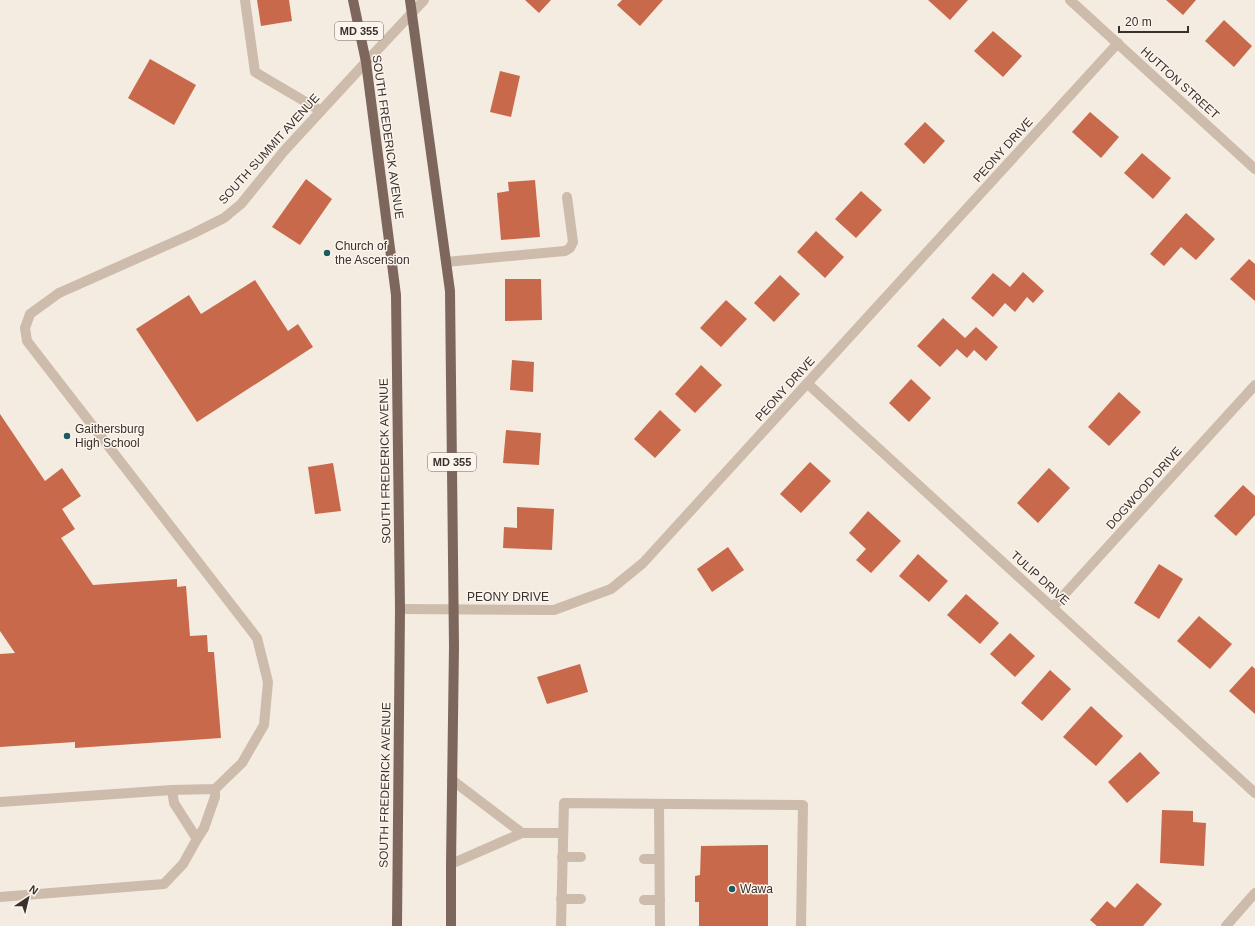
<svg xmlns="http://www.w3.org/2000/svg" width="1255" height="926" viewBox="0 0 1255 926" font-family="Arial,sans-serif">
<style>
.building{fill:#c8694b}
.lines{fill:none;stroke-linecap:round;stroke-linejoin:round}
.service{stroke:#cdbbac;stroke-width:10}
.minor{stroke:#cdbbac;stroke-width:10}
.tertiary{stroke:#cdbbac;stroke-width:10}
.primary{stroke:#7d675c;stroke-width:10}
.poi-dot{fill:#1f5a5e;stroke:#fbf5ee;stroke-width:1.5}
.labels{text-anchor:middle;stroke-width:3;stroke-linejoin:round;paint-order:stroke}
.shield{fill:#fbf5ee;stroke:#756b66;stroke-width:1}
.shield-label{font-size:11px;font-weight:bold;fill:#3b302b}
.street-label{font-size:12px;fill:#3b302b;stroke:#fbf5ee}
.poi-label{font-size:12px;fill:#3b302b;stroke:#fbf5ee;text-anchor:start}
</style>
<rect width="100%" height="100%" fill="#f4ebe1"/>
<g class="building">
<polygon points="257,0 289,0 292,21 261,26"/>
<polygon points="525,0 551,0 539,13"/>
<polygon points="622,0 663,0 640,26 617,5"/>
<polygon points="928,0 968,0 950,20"/>
<polygon points="1166,0 1196,0 1183,15"/>
<polygon points="1224,20 1252,46 1234,67 1205,41"/>
<polygon points="993,31 1022,56 1003,77 974,51"/>
<polygon points="150,59 196,85 174,125 128,98"/>
<polygon points="500,71 520,76 511,117 490,112"/>
<polygon points="1090,112 1119,137 1101,158 1072,132"/>
<polygon points="925,122 945,141 924,164 904,144"/>
<polygon points="1142,153 1171,178 1153,199 1124,173"/>
<polygon points="306,179 332,199 300,245 272,227"/>
<polygon points="535,180 540,237 501,240 497,193 509,191 508,182"/>
<polygon points="861,191 882,210 856,238 835,219"/>
<polygon points="1186,213 1215,239 1196,260 1181,247 1164,266 1150,254"/>
<polygon points="816,231 844,257 825,278 797,252"/>
<polygon points="1249,259 1255,264 1255,301 1230,279"/>
<polygon points="1023,272 1044,291 1033,303 1027,297 1015,312 1005,303 993,317 971,298 993,273 1010,287"/>
<polygon points="780,275 800,294 774,322 754,303"/>
<polygon points="505,279 541,279 542,320 505,321"/>
<polygon points="255,280 288,331 298,324 313,347 197,422 136,329 189,295 201,314"/>
<polygon points="726,300 747,319 721,347 700,328"/>
<polygon points="943,318 965,338 976,327 998,347 986,361 974,350 967,358 957,349 940,367 917,346"/>
<polygon points="512,360 534,362 533,392 510,390"/>
<polygon points="701,365 722,385 695,413 675,394"/>
<polygon points="911,379 931,398 909,422 889,403"/>
<polygon points="1119,392 1141,412 1109,446 1088,427"/>
<polygon points="660,410 681,430 655,458 634,439"/>
<polygon points="0,414 45,481 62,468 81,496 62,509 75,529 61,538 93,585 177,579 177,587 186,586 190,636 207,635 208,652 214,652 221,738 75,748 75,742 0,747 0,654 15,653 0,631"/>
<polygon points="506,430 541,433 539,465 503,463"/>
<polygon points="810,462 831,481 801,513 780,494"/>
<polygon points="333,463 341,511 315,514 308,467"/>
<polygon points="1049,468 1070,488 1038,523 1017,503"/>
<polygon points="1243,485 1255,496 1255,515 1236,536 1214,516"/>
<polygon points="517,507 554,509 552,550 503,548 504,527 517,528"/>
<polygon points="868,511 901,541 871,573 856,560 866,549 849,533"/>
<polygon points="728,547 744,570 712,592 697,569"/>
<polygon points="918,554 948,581 929,602 899,576"/>
<polygon points="1159,564 1183,579 1159,619 1134,603"/>
<polygon points="966,594 999,623 980,644 947,615"/>
<polygon points="1199,616 1232,644 1210,669 1177,641"/>
<polygon points="1010,633 1035,656 1015,677 990,654"/>
<polygon points="580,664 588,692 547,704 537,677"/>
<polygon points="1252,666 1255,669 1255,714 1229,691"/>
<polygon points="1050,670 1071,689 1042,721 1021,703"/>
<polygon points="1091,706 1123,736 1096,766 1063,737"/>
<polygon points="1140,752 1160,773 1127,803 1108,782"/>
<polygon points="1162,810 1193,811 1193,822 1206,823 1204,866 1160,863"/>
<polygon points="768,845 768,926 699,926 699,902 695,902 695,876 700,875 701,846"/>
<polygon points="1137,883 1162,904 1143,926 1097,926 1090,920 1107,901 1115,908"/>
</g>
<g class="lines">
<g class="service">
<polyline points="245,0 255,72 321,111"/>
<polyline points="446,262 565,251 570,248 573,242 567,197"/>
<polyline points="172,790 174,803 197,839"/>
<polyline points="0,802 172,790 215,789 242,763 264,725 268,682 257,638 27,341 25,328 30,314 59,293"/>
<polyline points="659,804 660,926"/>
<polyline points="522,833 562,833"/>
<polyline points="562,857 581,857"/>
<polyline points="644,859 659,859"/>
<polyline points="451,864 522,833 452,780"/>
<polyline points="0,897 164,884 183,864 197,839 204,828 215,797 215,789"/>
<polyline points="561,899 581,899"/>
<polyline points="644,900 660,900"/>
<polyline points="561,926 564,803 803,805 801,926"/>
</g>
<g class="minor">
<polyline points="1070,0 1255,169"/>
<polyline points="59,293 192,234 224,218 241,204 284,151 366,62"/>
<polyline points="808,384 1255,793"/>
<polyline points="1053,607 1255,385"/>
<polyline points="400,609 554,610 611,589 643,563 1118,43"/>
<polyline points="1226,926 1255,893"/>
</g>
<polyline class="tertiary" points="366,62 424,0"/>
<g class="primary">
<polyline points="353,0 366,62 396,295 400,609 397,926"/>
<polyline points="410,0 450,291 454,646 451,864 451,926"/>
</g>
</g>
<g class="poi-dot">
<circle cx="327" cy="253" r="4"/>
<circle cx="67" cy="436" r="4"/>
<circle cx="732" cy="889" r="4"/>
</g>
<g class="labels">
<g class="shield">
<rect x="335" y="22" width="48" height="18" rx="3"/>
<rect x="428" y="453" width="48" height="18" rx="3"/>
</g>
<g class="shield-label">
<text x="359" y="35">MD 355</text>
<text x="452" y="466">MD 355</text>
</g>
<g class="street-label">
<text transform="translate(1180 83) rotate(42)" y="4">HUTTON STREET</text>
<text transform="translate(388 137) rotate(82)" y="4">SOUTH FREDERICK AVENUE</text>
<text transform="translate(269 149) rotate(-48)" y="4">SOUTH SUMMIT AVENUE</text>
<text transform="translate(1003 150) rotate(-48)" y="4">PEONY DRIVE</text>
<text transform="translate(785 389) rotate(-48)" y="4">PEONY DRIVE</text>
<text transform="translate(385 461) rotate(-91)" y="4">SOUTH FREDERICK AVENUE</text>
<text transform="translate(1144 488) rotate(-48)" y="4">DOGWOOD DRIVE</text>
<text transform="translate(1040 578) rotate(42)" y="4">TULIP DRIVE</text>
<text x="508" y="601">PEONY DRIVE</text>
<text transform="translate(385 785) rotate(-89)" y="4">SOUTH FREDERICK AVENUE</text>
</g>
<g class="poi-label">
<text x="335" y="250">Church of<tspan x="335" dy="14">the Ascension</tspan></text>
<text x="75" y="433">Gaithersburg<tspan x="75" dy="14">High School</tspan></text>
<text x="740" y="893">Wawa</text>
</g>
</g>
<g transform="translate(28 898) rotate(35)" stroke="#fbf5ee" stroke-width="3" paint-order="stroke">
<path d="M0-3L7 15L0 10L-7 15Z" fill="#3b302b"/>
<text y="-6" font-size="11" font-weight="bold" text-anchor="middle" fill="#3b302b">N</text>
</g>
<path d="M1119 26v6h69v-6" fill="none" stroke="#3b302b" stroke-width="2"/>
<text x="1125" y="26" font-size="12" fill="#3b302b" stroke="#fbf5ee" stroke-width="3" paint-order="stroke">20 m</text>
</svg>
